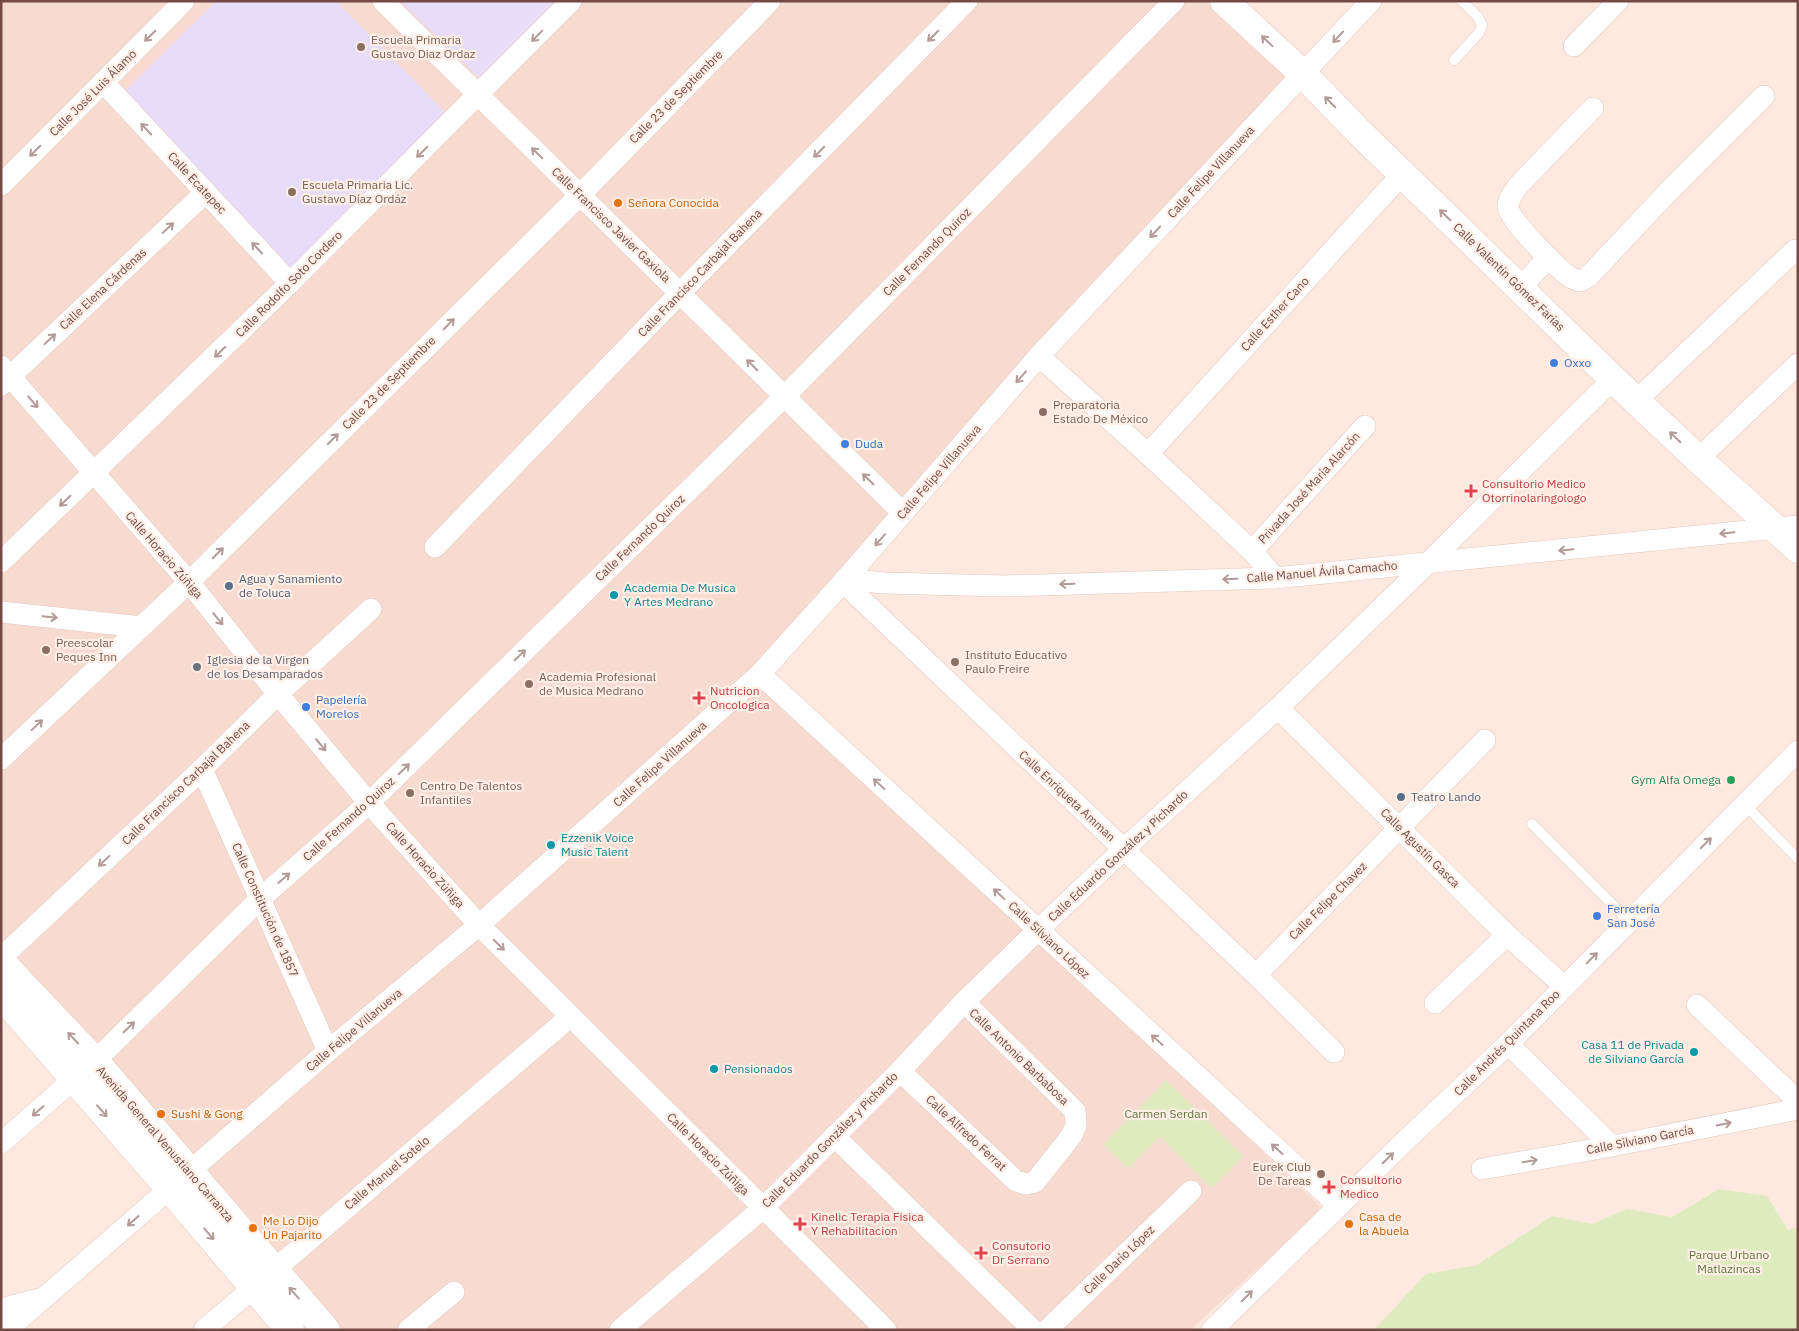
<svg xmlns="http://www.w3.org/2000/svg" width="1799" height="1331" viewBox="0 0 1799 1331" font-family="'IBM Plex Sans',sans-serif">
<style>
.residential{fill:#f7dbd0}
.education{fill:#e7dcf9}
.green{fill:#ddebbe}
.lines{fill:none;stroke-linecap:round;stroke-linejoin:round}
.lane-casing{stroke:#e4c5be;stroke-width:11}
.street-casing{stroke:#e4c5be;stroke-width:22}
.secondary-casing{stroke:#e9c3bb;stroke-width:29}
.lane{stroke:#fff;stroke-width:10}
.street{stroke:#fff;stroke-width:21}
.secondary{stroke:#fff;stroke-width:28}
.oneway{stroke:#b39b99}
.education-dot{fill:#8d6e63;stroke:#ffefe7;stroke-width:2}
.food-dot{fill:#e8710a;stroke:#ffefe7;stroke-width:2}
.shop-dot{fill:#3f7fe0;stroke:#ffefe7;stroke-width:2}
.health-dot{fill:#e0444e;stroke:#ffefe7;stroke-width:2}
.service-dot{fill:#5c6f8a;stroke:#ffefe7;stroke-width:2}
.culture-dot{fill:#0f9aa8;stroke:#ffefe7;stroke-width:2}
.worship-dot{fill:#6b7280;stroke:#ffefe7;stroke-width:2}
.leisure-dot{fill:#2e9e5b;stroke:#ffefe7;stroke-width:2}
.labels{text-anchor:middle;stroke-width:4.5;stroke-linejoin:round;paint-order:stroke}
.education-label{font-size:12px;fill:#785e54;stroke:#ffefe7;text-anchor:start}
.street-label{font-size:12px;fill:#754946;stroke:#ffefe7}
.food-label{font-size:12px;fill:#c56008;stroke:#ffefe7;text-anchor:start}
.shop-label{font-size:12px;fill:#366cbe;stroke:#ffefe7;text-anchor:start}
.health-label{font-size:12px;fill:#be3a42;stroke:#ffefe7;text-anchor:start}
.service-label{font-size:12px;fill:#4e5e75;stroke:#ffefe7;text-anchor:start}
.culture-label{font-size:12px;fill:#0d838f;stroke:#ffefe7;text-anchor:start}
.worship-label{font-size:12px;fill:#5b616d;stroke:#ffefe7;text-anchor:start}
.leisure-label{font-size:12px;fill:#27864d;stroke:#ffefe7;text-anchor:end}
.park-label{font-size:12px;fill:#5e763b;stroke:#ffefe7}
</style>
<rect width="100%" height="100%" fill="#fde9df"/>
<polygon class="residential" points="1,1 1227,1 1303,74 760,674 1323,1209 1190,1330 325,1330 1,959"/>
<g class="education">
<polygon points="216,1 336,1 446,113 289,270 125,91"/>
<polygon points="400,1 559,1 482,81"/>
</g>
<g class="green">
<polygon points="1166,1080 1243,1156 1212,1188 1160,1136 1128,1168 1104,1144"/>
<polygon points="1719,1189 1767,1196 1788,1230 1798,1227 1798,1330 1374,1330 1426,1274 1477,1265 1552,1216 1592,1224 1628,1209 1672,1217"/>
</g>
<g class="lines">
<g class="lane-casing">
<g id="lane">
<polyline points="1454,60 1479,33 1482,25 1478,17 1462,1"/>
<polyline points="1745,805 1798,859"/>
<polyline points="1532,824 1629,921"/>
</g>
</g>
<g class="street-casing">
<g id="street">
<polyline points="383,1 903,513"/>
<polyline points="1574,46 1618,1"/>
<polyline points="104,83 290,283"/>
<path d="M1593,108L1518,186C1514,192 1508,199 1508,207C1509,220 1558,269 1570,277C1573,279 1577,280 1581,281L1588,277L1668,192L1764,96"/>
<polyline points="1,185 184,1"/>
<polyline points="1521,288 1548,257"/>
<polyline points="1039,356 1148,454 1252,551 1275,578"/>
<polyline points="1,366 189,582 278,694 369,803 479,925 886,1330"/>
<polyline points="1,385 205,193"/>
<polyline points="1637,400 1795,250"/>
<polyline points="1148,454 1403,173"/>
<polyline points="1698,459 1798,364"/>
<polyline points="435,547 680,293 967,1"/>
<polyline points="1252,551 1365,426"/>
<polyline points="1,562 290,283 571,1"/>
<polyline points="845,579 884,583 1004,586 1275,578 1798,526"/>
<polyline points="843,582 1256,975 1334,1052"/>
<polyline points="1,612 141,627"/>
<polyline points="760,674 1339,1206"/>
<polyline points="1278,708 1507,935 1564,986"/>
<polyline points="1,759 189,582 580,195 770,1"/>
<polyline points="202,769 328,1051"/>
<polyline points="1,958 202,769 278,694 371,609"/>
<polyline points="1256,975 1485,740"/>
<polyline points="1435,1003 1507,935"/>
<polyline points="1697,1005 1798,1101"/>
<polyline points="1508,1044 1612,1146"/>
<polyline points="95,1061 261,898 369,803 784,397 1174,1"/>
<polyline points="900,1071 1016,1181 1026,1184 1035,1182 1072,1135 1076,1125 1075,1111 964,1002"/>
<polyline points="834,1136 1033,1330"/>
<polyline points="1,1143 74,1079"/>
<polyline points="1482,1169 1612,1146 1798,1109"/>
<polyline points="1,1309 39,1299"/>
<polyline points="7,1330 328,1051 479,925 760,674 843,582 1039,356 1371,1"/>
<polyline points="204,1330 571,1016"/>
<polyline points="408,1330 454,1292"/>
<polyline points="620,1330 763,1208 900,1071 964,1002 1038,930 1124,849 1278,708 1428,563 1613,379"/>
<polyline points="1047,1330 1191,1191"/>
<polyline points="1212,1330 1406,1140 1508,1044 1798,751"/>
</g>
</g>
<g class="secondary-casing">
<g id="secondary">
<polyline points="1224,1 1303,74 1357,130 1613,379 1698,459 1798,549"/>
<polyline points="1,962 95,1061 326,1330"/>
<polyline points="1,995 170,1189 290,1330"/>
</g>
</g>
<use href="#lane" class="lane"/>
<use href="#street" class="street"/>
<use href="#secondary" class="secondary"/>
</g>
<defs><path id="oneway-shaft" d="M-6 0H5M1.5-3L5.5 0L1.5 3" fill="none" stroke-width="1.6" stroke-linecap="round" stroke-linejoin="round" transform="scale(1.25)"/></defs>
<g class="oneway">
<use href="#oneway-shaft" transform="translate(150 36) rotate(135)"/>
<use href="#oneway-shaft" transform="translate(537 36) rotate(134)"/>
<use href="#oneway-shaft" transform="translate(933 36) rotate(135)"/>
<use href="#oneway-shaft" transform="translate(1338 37) rotate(133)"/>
<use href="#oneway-shaft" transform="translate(1267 41) rotate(-137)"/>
<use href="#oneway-shaft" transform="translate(1330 102) rotate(-135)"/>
<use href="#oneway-shaft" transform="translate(146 129) rotate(-133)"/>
<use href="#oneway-shaft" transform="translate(35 151) rotate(135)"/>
<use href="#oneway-shaft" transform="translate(422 152) rotate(135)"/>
<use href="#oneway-shaft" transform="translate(819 152) rotate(135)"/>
<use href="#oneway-shaft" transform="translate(537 153) rotate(-136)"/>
<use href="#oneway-shaft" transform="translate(1445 215) rotate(-136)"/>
<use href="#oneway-shaft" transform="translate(168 228) rotate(-43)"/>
<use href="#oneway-shaft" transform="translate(1155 232) rotate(133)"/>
<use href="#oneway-shaft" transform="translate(257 248) rotate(-133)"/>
<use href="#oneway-shaft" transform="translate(449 324) rotate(-45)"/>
<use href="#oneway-shaft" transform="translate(50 339) rotate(-43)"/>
<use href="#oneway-shaft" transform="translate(220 352) rotate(136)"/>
<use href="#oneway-shaft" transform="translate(752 365) rotate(-135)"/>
<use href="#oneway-shaft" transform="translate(1021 377) rotate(131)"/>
<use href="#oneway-shaft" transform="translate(33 402) rotate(49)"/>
<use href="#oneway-shaft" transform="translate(1675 437) rotate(-136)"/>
<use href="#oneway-shaft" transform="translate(333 439) rotate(-45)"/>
<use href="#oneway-shaft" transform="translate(868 479) rotate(-136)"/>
<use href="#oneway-shaft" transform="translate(65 501) rotate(136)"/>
<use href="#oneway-shaft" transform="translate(1727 533) rotate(174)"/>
<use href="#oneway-shaft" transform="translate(880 540) rotate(131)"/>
<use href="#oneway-shaft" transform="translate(1566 550) rotate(174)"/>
<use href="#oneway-shaft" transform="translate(218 553) rotate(-45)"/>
<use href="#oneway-shaft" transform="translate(1230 579) rotate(178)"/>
<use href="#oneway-shaft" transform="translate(1067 584) rotate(178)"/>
<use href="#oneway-shaft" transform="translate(50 617) rotate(6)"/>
<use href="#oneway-shaft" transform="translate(218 619) rotate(51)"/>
<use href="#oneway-shaft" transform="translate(520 655) rotate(-44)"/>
<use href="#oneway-shaft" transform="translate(37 725) rotate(-43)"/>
<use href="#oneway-shaft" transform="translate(321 745) rotate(50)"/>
<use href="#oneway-shaft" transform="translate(404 769) rotate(-44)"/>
<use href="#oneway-shaft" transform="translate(879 784) rotate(-137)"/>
<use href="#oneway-shaft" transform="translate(1706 843) rotate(-45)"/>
<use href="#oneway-shaft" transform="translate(104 861) rotate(137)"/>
<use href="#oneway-shaft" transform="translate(284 878) rotate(-41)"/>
<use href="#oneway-shaft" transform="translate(999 894) rotate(-137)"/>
<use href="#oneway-shaft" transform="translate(499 945) rotate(45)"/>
<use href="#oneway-shaft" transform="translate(1592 958) rotate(-45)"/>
<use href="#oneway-shaft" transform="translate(129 1027) rotate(-44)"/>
<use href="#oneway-shaft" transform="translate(73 1038) rotate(-133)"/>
<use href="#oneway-shaft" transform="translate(1157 1040) rotate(-138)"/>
<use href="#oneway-shaft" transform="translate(38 1111) rotate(139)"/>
<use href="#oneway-shaft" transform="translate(102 1111) rotate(49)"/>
<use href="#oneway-shaft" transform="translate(1724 1124) rotate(-11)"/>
<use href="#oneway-shaft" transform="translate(1277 1149) rotate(-138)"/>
<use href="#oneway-shaft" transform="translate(1388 1158) rotate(-44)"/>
<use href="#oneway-shaft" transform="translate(1530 1161) rotate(-10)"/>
<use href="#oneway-shaft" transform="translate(133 1221) rotate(139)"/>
<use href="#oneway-shaft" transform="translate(209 1234) rotate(49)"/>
<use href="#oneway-shaft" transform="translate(294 1293) rotate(-131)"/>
<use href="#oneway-shaft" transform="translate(1247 1296) rotate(-44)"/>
</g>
<g class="education-dot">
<circle cx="361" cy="47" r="5"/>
<circle cx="292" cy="192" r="5"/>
<circle cx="1043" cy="412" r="5"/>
<circle cx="46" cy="650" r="5"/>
<circle cx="955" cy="662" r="5"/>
<circle cx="529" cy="684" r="5"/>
<circle cx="410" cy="793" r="5"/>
<circle cx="1321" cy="1174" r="5"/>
</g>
<g class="food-dot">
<circle cx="618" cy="203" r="5"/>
<circle cx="161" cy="1114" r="5"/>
<circle cx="1349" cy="1224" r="5"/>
<circle cx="253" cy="1228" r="5"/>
</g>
<g class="shop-dot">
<circle cx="1554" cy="363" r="5"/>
<circle cx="845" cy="444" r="5"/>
<circle cx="306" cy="707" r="5"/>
<circle cx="1597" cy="916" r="5"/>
</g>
<g class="health-dot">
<path d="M1468.5 483.5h5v5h5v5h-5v5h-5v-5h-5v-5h5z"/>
<path d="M696.5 690.5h5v5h5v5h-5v5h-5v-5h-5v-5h5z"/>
<path d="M1326.5 1179.5h5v5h5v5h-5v5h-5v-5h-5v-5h5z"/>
<path d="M797.5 1216.5h5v5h5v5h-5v5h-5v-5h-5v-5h5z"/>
<path d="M978.5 1245.5h5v5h5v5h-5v5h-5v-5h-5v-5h5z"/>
</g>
<g class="service-dot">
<circle cx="229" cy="586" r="5"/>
<circle cx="1401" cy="797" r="5"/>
</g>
<g class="culture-dot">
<circle cx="614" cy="595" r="5"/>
<circle cx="551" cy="845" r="5"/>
<circle cx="1694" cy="1052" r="5"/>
<circle cx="714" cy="1069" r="5"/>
</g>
<circle class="worship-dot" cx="197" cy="667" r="5"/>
<circle class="leisure-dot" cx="1731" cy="780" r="5"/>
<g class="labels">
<g class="education-label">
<text x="371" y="44">Escuela Primaria<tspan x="371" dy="14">Gustavo Diaz Ordaz</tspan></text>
<text x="302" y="189">Escuela Primaria Lic.<tspan x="302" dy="14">Gustavo Díaz Ordáz</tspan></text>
<text x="1053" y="409">Preparatoria<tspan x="1053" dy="14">Estado De México</tspan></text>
<text x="56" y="647">Preescolar<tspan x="56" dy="14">Peques Inn</tspan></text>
<text x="965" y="659">Instituto Educativo<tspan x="965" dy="14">Paulo Freire</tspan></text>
<text x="539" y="681">Academia Profesional<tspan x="539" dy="14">de Musica Medrano</tspan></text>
<text x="420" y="790">Centro De Talentos<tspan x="420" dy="14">Infantiles</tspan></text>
<text x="1311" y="1171" text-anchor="end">Eurek Club<tspan x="1311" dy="14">De Tareas</tspan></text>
</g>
<g class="street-label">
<text transform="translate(93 93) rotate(-45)" y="4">Calle José Luis Álamo</text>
<text transform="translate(676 97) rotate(-45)" y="4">Calle 23 de Septiembre</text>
<text transform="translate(1211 172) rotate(-47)" y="4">Calle Felipe Villanueva</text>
<text transform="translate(197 183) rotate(47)" y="4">Calle Ecatepec</text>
<text transform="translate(611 225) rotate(44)" y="4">Calle Francisco Javier Gaxiola</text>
<text transform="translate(927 252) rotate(-45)" y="4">Calle Fernando Quiroz</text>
<text transform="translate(700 273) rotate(-46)" y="4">Calle Francisco Carbajal Bahena</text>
<text transform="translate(1509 277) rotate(44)" y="4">Calle Valentín Gómez Farías</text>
<text transform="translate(289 284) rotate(-45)" y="4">Calle Rodolfo Soto Cordero</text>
<text transform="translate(103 289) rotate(-43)" y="4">Calle Elena Cárdenas</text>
<text transform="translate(1275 314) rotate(-48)" y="4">Calle Esther Cano</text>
<text transform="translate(389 383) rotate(-45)" y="4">Calle 23 de Septiembre</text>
<text transform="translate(939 472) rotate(-49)" y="4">Calle Felipe Villanueva</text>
<text transform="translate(1309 488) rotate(-48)" y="4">Privada José María Alarcón</text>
<text transform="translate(640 538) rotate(-44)" y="4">Calle Fernando Quiroz</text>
<text transform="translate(164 555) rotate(49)" y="4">Calle Horacio Zúñiga</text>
<text transform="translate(1322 572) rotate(-5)" y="4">Calle Manuel Ávila Camacho</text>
<text transform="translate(660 764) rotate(-42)" y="4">Calle Felipe Villanueva</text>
<text transform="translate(186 783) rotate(-44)" y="4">Calle Francisco Carbajal Bahena</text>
<text transform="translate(1067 796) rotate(43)" y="4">Calle Enriqueta Amman</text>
<text transform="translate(349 819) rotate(-42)" y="4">Calle Fernando Quiroz</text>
<text transform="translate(1420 848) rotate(45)" y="4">Calle Agustín Gasca</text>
<text transform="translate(1118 856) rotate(-43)" y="4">Calle Eduardo González y Pichardo</text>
<text transform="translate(425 865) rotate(48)" y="4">Calle Horacio Zúñiga</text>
<text transform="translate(1328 901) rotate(-45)" y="4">Calle Felipe Chavez</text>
<text transform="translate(265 910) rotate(66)" y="4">Calle Constitución de 1857</text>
<text transform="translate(1049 940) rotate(43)" y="4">Calle Silviano López</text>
<text transform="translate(354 1030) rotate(-40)" y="4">Calle Felipe Villanueva</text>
<text transform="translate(1507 1043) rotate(-45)" y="4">Calle Andrés Quintana Roo</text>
<text transform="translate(1019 1057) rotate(44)" y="4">Calle Antonio Barbabosa</text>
<text transform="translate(966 1133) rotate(43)" y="4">Calle Alfredo Ferrat</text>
<text transform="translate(830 1140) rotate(-45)" y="4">Calle Eduardo González y Pichardo</text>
<text transform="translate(1640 1140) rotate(-11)" y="4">Calle Silviano García</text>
<text transform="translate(165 1144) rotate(49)" y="4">Avenida General Venustiano Carranza</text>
<text transform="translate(708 1154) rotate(45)" y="4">Calle Horacio Zúñiga</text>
<text transform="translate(387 1173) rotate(-40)" y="4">Calle Manuel Sotelo</text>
<text transform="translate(1119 1260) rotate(-44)" y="4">Calle Darío López</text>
</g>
<g class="food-label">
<text x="628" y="207">Señora Conocida</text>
<text x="171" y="1118">Sushi &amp; Gong</text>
<text x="1359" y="1221">Casa de<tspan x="1359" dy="14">la Abuela</tspan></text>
<text x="263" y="1225">Me Lo Dijo<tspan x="263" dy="14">Un Pajarito</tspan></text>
</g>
<g class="shop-label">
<text x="1564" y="367">Oxxo</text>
<text x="855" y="448">Duda</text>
<text x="316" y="704">Papelería<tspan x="316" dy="14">Morelos</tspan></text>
<text x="1607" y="913">Ferretería<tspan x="1607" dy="14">San José</tspan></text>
</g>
<g class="health-label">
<text x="1482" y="488">Consultorio Medico<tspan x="1482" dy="14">Otorrinolaringologo</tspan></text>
<text x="710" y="695">Nutricion<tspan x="710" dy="14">Oncologica</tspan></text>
<text x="1340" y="1184">Consultorio<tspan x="1340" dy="14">Medico</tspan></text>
<text x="811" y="1221">Kinelic Terapia Fisica<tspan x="811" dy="14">Y Rehabilitacion</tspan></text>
<text x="992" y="1250">Consutorio<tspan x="992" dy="14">Dr Serrano</tspan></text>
</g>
<g class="service-label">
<text x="239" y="583">Agua y Sanamiento<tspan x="239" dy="14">de Toluca</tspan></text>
<text x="1411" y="801">Teatro Lando</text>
</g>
<g class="culture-label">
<text x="624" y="592">Academia De Musica<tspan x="624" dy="14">Y Artes Medrano</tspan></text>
<text x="561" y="842">Ezzenik Voice<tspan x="561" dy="14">Music Talent</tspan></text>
<text x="1684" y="1049" text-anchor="end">Casa 11 de Privada<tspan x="1684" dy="14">de Silviano García</tspan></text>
<text x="724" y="1073">Pensionados</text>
</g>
<g class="worship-label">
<text x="207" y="664">Iglesia de la Virgen<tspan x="207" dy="14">de los Desamparados</tspan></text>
</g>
<g class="leisure-label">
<text x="1721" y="784">Gym Alfa Omega</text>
</g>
<g class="park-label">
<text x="1166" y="1118">Carmen Serdan</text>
<text x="1729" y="1259">Parque Urbano<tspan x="1729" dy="14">Matlazincas</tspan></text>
</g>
</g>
<rect width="1799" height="1331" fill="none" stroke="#754946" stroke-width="5"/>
</svg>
